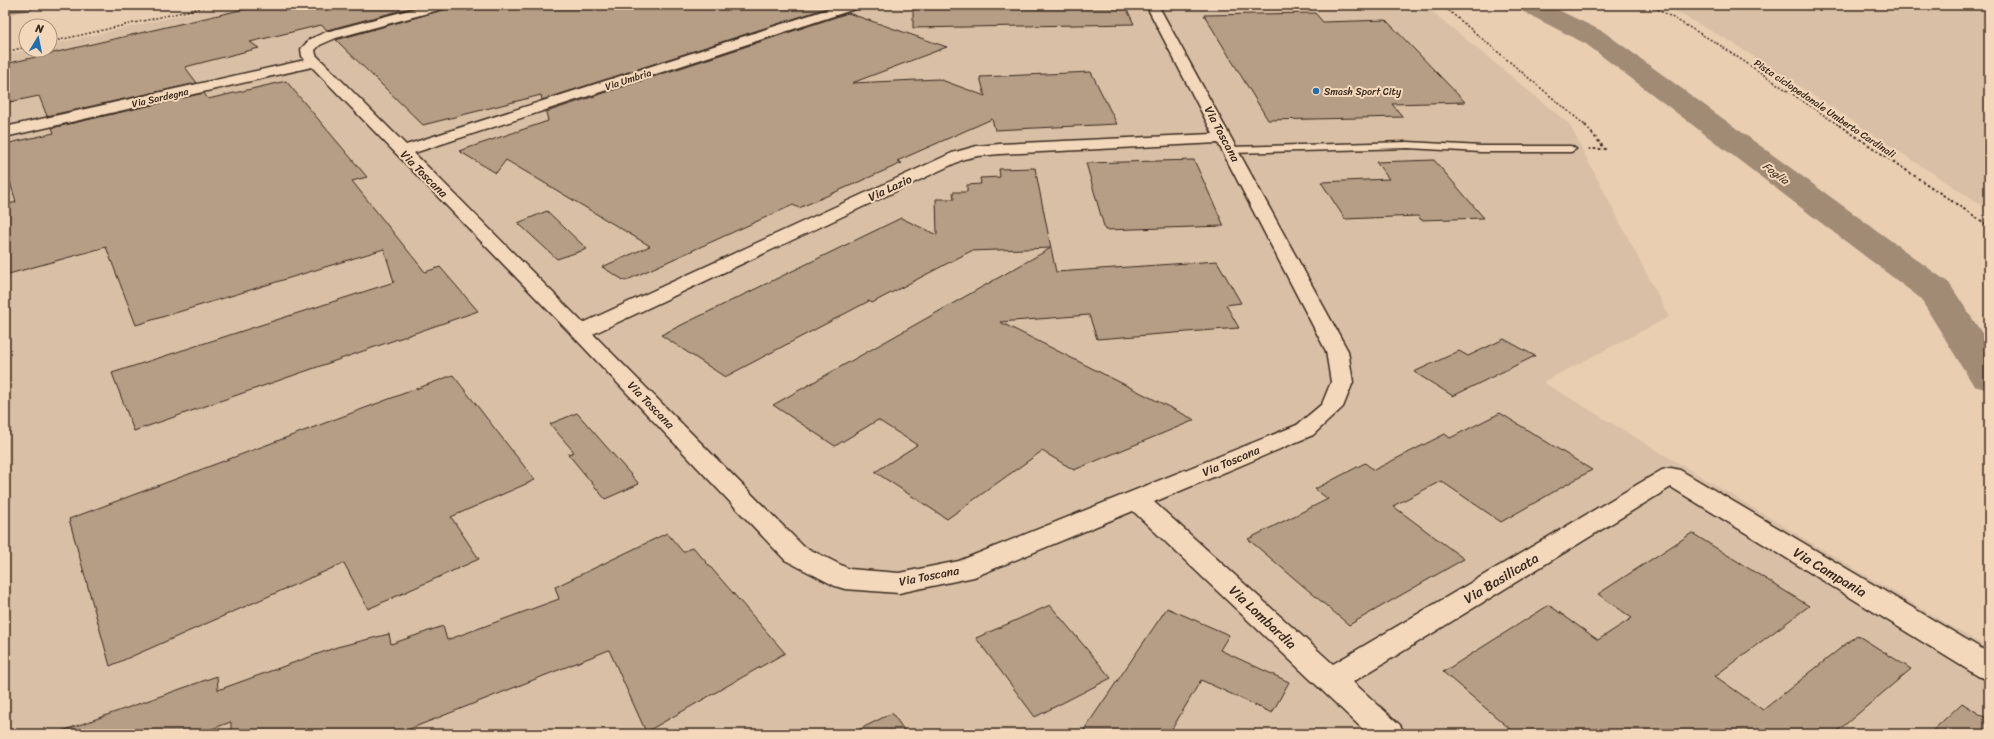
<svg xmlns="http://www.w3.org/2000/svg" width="1994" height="739" viewBox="0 0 1994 739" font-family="Sriracha,sans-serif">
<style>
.built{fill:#d9bfa5}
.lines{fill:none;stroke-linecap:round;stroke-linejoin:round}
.river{fill:#a18b75;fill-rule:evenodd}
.building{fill:#b59d86;stroke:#3b2a1e}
.lane-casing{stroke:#3b2a1e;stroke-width:3}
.street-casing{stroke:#3b2a1e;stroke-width:3}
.path-far1{stroke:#3b2a1e;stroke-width:1.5;stroke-dasharray:2 2;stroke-linecap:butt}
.path{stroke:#3b2a1e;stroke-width:2;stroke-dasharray:2.5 2.5;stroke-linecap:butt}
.lane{fill:#f4d8bb;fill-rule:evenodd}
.street{fill:#f4d8bb;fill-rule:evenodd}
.poi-dot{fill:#1f6fb2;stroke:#f4d8bb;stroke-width:1.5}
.labels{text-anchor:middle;stroke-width:4;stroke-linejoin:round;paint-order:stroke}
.far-street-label{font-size:10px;fill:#3b2a1e;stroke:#f4d8bb}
.far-poi-label{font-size:10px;fill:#3b2a1e;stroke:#f4d8bb;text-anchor:start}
.far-water-label{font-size:11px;font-style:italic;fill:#544234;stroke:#f4d8bb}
.street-label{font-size:12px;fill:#3b2a1e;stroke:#f4d8bb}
.near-street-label{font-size:14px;fill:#3b2a1e;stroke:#f4d8bb}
</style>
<rect width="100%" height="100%" fill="#e9ceb2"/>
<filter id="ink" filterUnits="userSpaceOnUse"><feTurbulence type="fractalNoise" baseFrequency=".025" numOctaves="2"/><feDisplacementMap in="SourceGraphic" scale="8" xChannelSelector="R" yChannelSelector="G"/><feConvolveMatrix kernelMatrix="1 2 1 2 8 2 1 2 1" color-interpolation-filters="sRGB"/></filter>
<g filter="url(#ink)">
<g class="built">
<polygon points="225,5 1424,5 1569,124 1669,317 1543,382 1989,649 1989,734 5,734 5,55 27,50 50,50 50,45"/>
<polygon points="1664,5 1952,5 1989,7 1989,210 1733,43"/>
</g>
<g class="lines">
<g class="river">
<polygon points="5,5 35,5 32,10 5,14"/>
<polygon points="1517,5 1548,5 1604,32 1949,283 1989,344 1989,390 1974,386 1920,298 1586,44 1520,10"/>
</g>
</g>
<g class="building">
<polygon points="262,5 422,5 327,30 321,25 250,42 259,48 185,67 197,83 47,116 39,96 5,103 5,64"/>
<polygon points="449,5 468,5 468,11 496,5 825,5 830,7 542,100 541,95 423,125 336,40 446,9"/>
<polygon points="913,5 1125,5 1134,24 913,28"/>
<polygon points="848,13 947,47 852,83 939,79 985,96 980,77 1091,72 1117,124 995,130 992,119 897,161 902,163 799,208 793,205 625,281 602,267 650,246 506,160 496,173 459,151 548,121 546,112"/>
<polygon points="1315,13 1323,22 1386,20 1465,102 1392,104 1403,117 1268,120 1204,15"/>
<polygon points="286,81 367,177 352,181 425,272 440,267 478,311 134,431 112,373 394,282 384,249 136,325 106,247 5,275 5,205 16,202 5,165 5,144 54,133 52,128 204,93 208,99"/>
<polygon points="1194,160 1224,226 1105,230 1086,163"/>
<polygon points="1434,160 1484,218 1421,220 1418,216 1345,219 1321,182 1389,179 1376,162"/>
<polygon points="1035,168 1051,248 971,251 872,303 869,301 725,377 661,335 901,218 937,235 936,199 954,199 953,192 967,192 967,185 981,184 980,178 1000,177 999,169"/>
<polygon points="547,211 587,249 557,259 518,223"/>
<polygon points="1051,248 1056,272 1217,261 1241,303 1226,305 1239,328 1097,339 1089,315 1000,322 1195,420 1074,470 1042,451 947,519 875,472 917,445 878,420 835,446 773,405"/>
<polygon points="1504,339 1535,356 1453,396 1414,372 1459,351 1468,356"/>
<polygon points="453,375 535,480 451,517 479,559 368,609 344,563 110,666 69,519"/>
<polygon points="577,413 639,484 605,499 568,454 574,452 550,424"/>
<polygon points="1500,413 1592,470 1501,522 1441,481 1393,506 1464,559 1349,625 1248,539 1328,499 1315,489 1365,463 1374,470 1445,434 1450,438"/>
<polygon points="667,533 683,552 693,547 785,653 646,732 609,650 397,734 231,734 231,722 198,734 63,734 62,731 217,676 218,690 337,647 389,634 391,644 443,626 447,640 559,599 555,587"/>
<polygon points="1692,533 1809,606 1715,676 1763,710 1857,635 1911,669 1834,734 1516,734 1443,672 1549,605 1598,640 1632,618 1598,594"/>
<polygon points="1050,605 1111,678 1035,717 976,638"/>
<polygon points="1167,608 1229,635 1220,650 1289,682 1272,713 1201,680 1169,734 1081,734"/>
<polygon points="1962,703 1989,720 1989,734 1929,734"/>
<polygon points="892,713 907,734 850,734"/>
</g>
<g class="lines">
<g class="lane-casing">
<polygon id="lane" points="1408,142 1481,146 1571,146 1576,149 1571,152 1481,152 1408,148 1231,153 1226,150 1231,147"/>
</g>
<g class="street-casing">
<path id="street" d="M428,5H448L446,8L336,38L320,45L315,50L316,55L406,145L841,5H860L858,8L414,153L583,323L952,153L977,146L1000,144L1213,134L1146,5H1158L1348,351L1353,382L1343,407L1313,435L1154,502L1333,664L1662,470L1671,468L1680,470L1989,653V680L1978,676L1671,487L1353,682L1400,725L1405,734H1368L1133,511L974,577L899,593L845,589L835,586L785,560L573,336L312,67L5,137V127L305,60L302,56L301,49L310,39L326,32ZM1218,143L1326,351L1331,382L1322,404L1297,425L959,561L899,573L849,569L803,546L593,334L964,159L978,156L1000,154Z"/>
</g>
<g class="path-far1">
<polyline points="1442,5 1586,126"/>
<polyline points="1651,5 1718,44 1840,126"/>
<polyline points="50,42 214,5"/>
<polyline points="5,52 26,47"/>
</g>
<g class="path">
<polyline points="1585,125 1605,149 1587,149"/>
<polyline points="1839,125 1989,226"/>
</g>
<use href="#lane" class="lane"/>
<use href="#street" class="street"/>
</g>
</g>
<circle class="poi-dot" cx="1316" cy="91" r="4"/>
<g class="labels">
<g class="far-street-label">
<text transform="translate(628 79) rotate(-18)" y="4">Via Umbria</text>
<text transform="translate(160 97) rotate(-13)" y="4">Via Sardegna</text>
<text transform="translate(1825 108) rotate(34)" y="4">Pista ciclopedonale Umberto Cardinali</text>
</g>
<g class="far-poi-label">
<text x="1324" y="95">Smash Sport City</text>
</g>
<g class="far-water-label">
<text transform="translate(1776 173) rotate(37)" y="4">Foglia</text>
</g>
<g class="street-label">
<text transform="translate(1222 134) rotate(62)" y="4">Via Toscana</text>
<text transform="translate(424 174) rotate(45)" y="4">Via Toscana</text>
<text transform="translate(890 188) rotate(-25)" y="4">Via Lazio</text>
<text transform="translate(651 405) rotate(46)" y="4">Via Toscana</text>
<text transform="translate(1231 461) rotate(-23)" y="4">Via Toscana</text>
<text transform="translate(929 576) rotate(-11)" y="4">Via Toscana</text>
</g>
<g class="near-street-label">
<text transform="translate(1830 572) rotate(31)" y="5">Via Campania</text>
<text transform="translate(1501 578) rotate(-31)" y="5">Via Basilicata</text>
<text transform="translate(1263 617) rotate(43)" y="5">Via Lombardia</text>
</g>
</g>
<rect width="1994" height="739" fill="none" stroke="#f4d8bb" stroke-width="20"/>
<rect x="10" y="10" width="1974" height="719" fill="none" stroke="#3b2a1e" stroke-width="1.5" filter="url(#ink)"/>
<g transform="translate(38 38) rotate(10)"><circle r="19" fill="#f4d8bb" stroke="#aa927c"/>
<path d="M0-3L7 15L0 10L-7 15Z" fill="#1f6fb2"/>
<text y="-6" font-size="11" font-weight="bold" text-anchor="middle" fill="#3b2a1e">N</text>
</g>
</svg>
